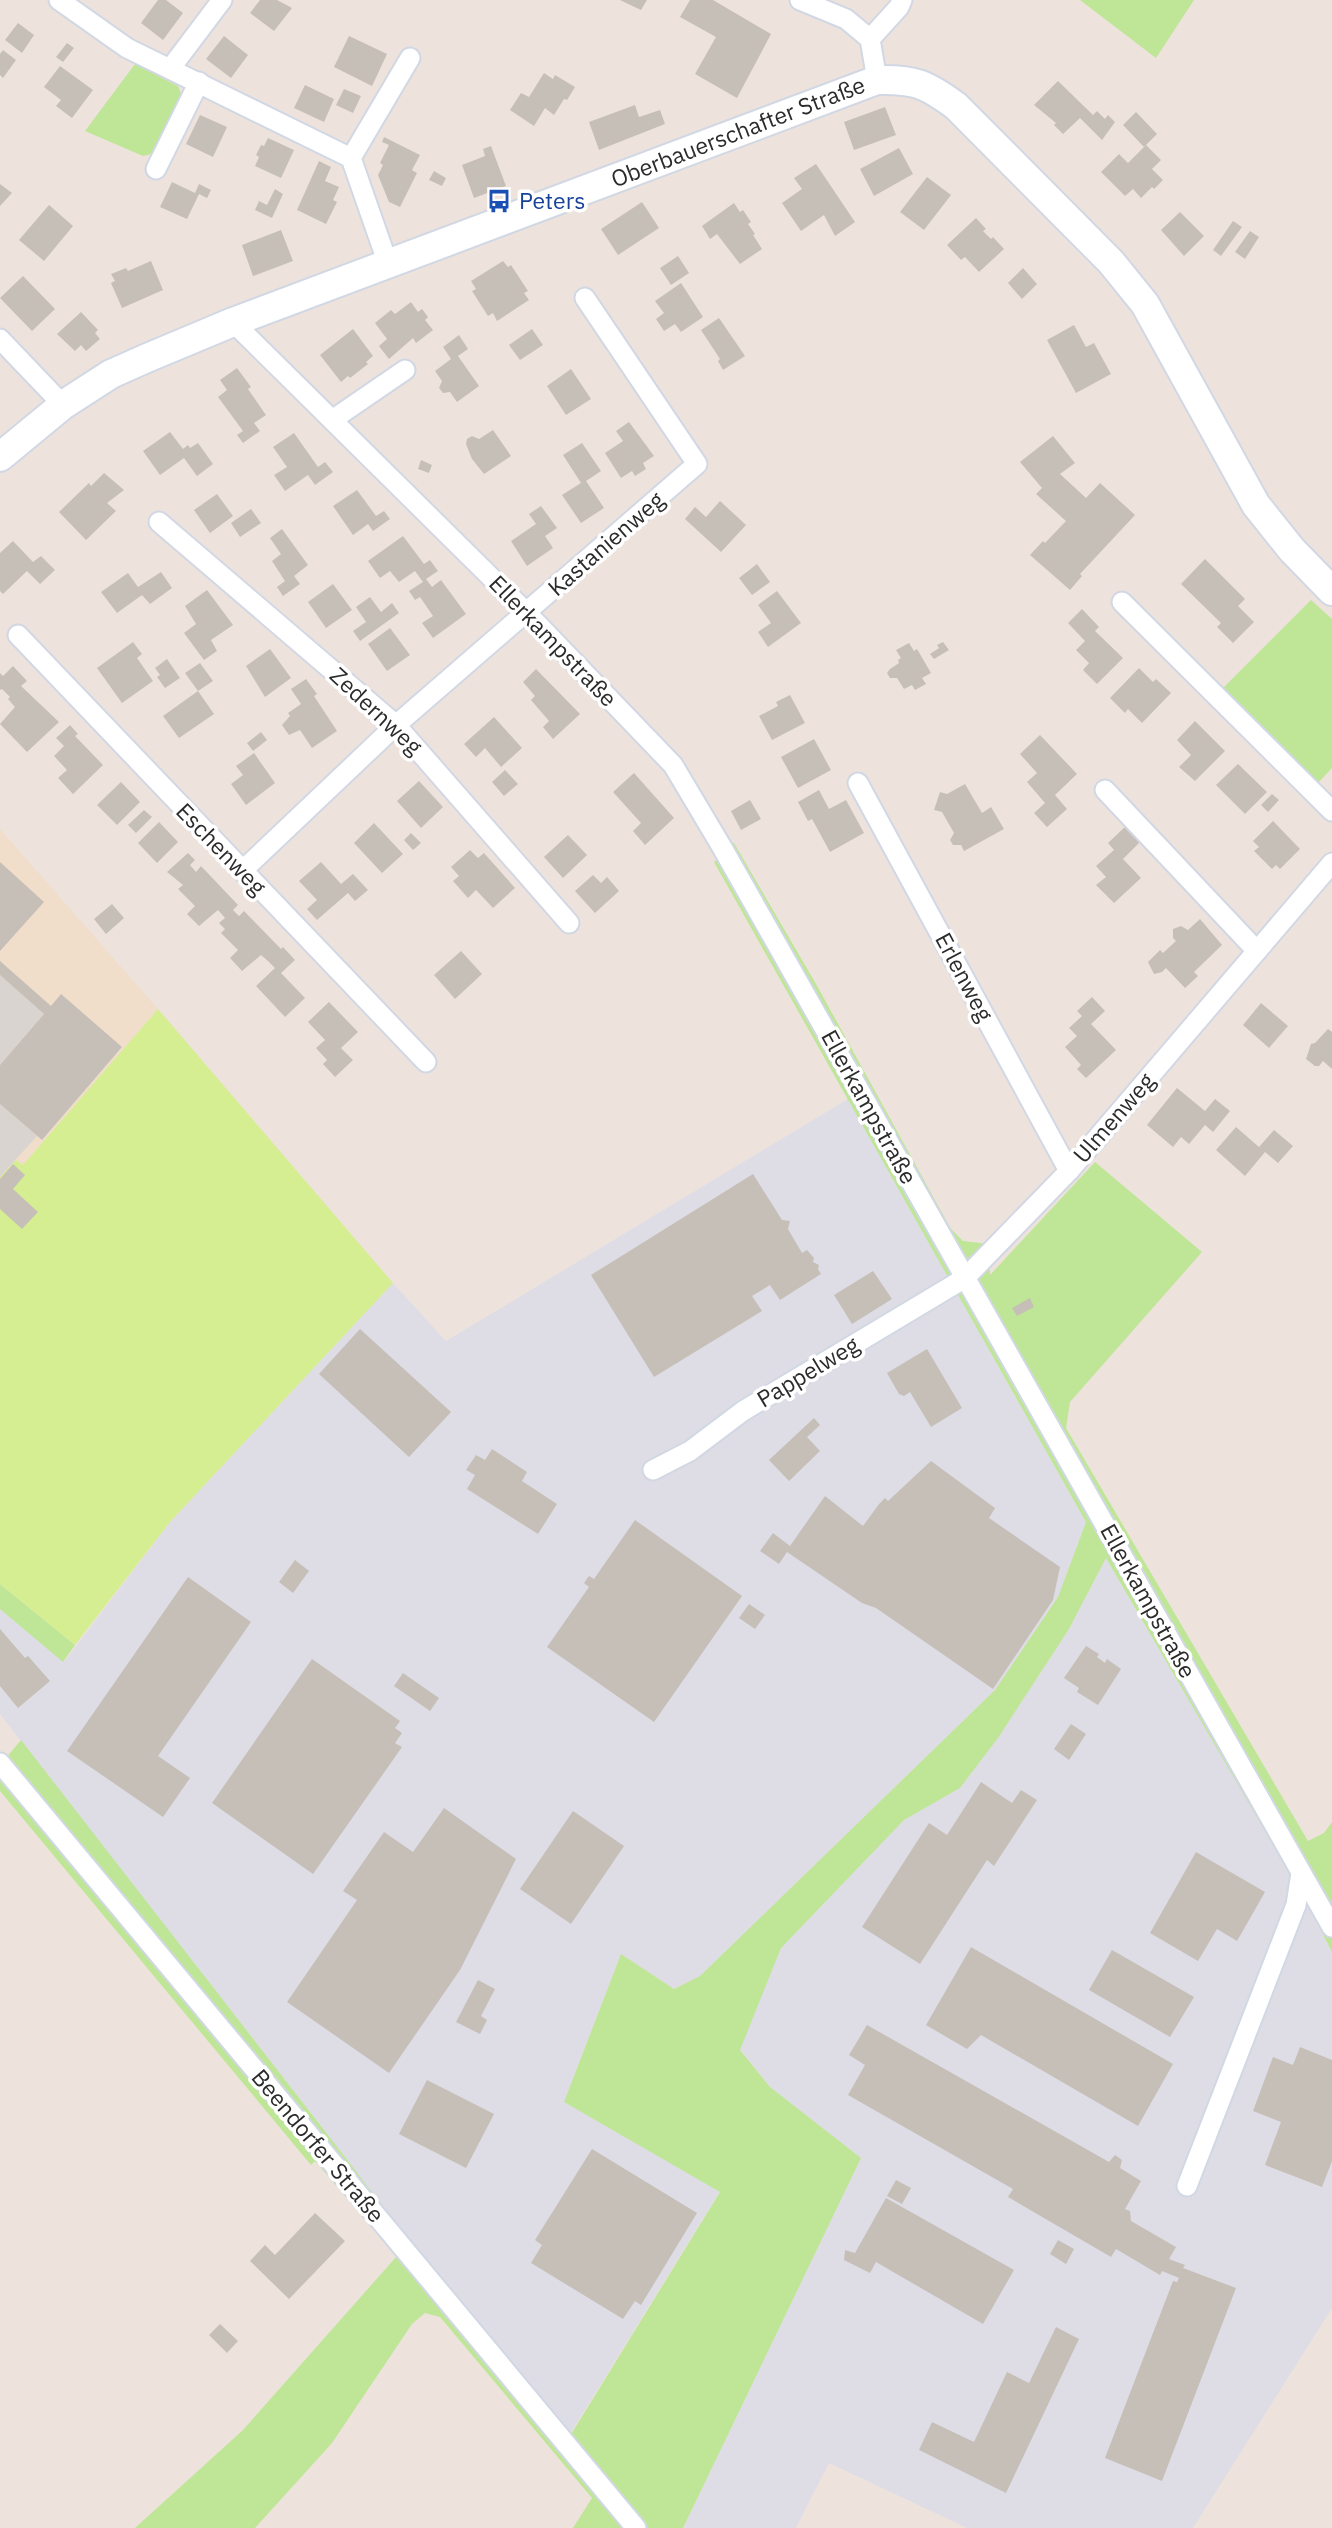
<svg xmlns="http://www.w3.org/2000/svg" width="1332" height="2528" viewBox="0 0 1332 2528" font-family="'IBM Plex Sans',sans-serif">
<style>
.industrial{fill:#dedde5}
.education{fill:#f0decb}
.green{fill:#bee696}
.pitch{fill:#d6ee92}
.plaza{fill:#d9d4cf}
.building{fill:#c6bfb8}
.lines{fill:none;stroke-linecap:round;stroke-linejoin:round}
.street-casing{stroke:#d1d8e4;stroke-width:23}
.secondary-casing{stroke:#d1d8e4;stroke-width:32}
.street{stroke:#fff;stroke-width:19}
.secondary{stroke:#fff;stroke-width:28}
.labels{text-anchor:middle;stroke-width:7;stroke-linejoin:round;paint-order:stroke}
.street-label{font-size:23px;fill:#2b2b2b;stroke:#fff}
.transit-label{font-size:23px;fill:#164399;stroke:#fff;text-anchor:start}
</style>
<rect width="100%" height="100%" fill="#ede3dc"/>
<g class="industrial">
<polygon points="848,1099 1086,1522 1058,1597 995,1690 700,1976 674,1989 621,1954 564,2102 720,2191 569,2436 442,2282 0,1714 0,1609 64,1662 170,1522 393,1283 446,1341"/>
<polygon points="1106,1558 1309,1907 1332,1952 1332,2308 1193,2528 967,2528 829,2463 796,2528 683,2528 861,2158 770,2087 740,2049 781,1948 904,1820 960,1788 998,1738 1069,1629"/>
</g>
<polygon class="education" points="0,829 158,1009 23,1165 15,1160 0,1177"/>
<g class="green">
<polygon points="1080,0 1194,0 1156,58"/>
<polygon points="135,64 178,86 182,96 155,153 143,156 85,131"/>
<polygon points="1311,600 1332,619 1332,768 1318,783 1223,688"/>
<polygon points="734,843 816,984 951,1229 963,1241 989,1244 990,1275 1095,1162 1202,1252 1070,1402 1066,1428 1308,1841 1324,1833 1332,1822 1332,1952 1309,1907 1106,1558 1069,1629 998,1738 960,1788 904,1820 781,1948 740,2050 770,2087 861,2158 683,2528 573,2528 592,2498 440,2317 425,2313 412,2324 332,2443 255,2528 135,2528 243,2430 397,2256 315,2161 311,2165 0,1791 0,1765 21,1740 442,2282 570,2436 720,2192 564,2102 621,1954 674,1989 700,1976 995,1690 1058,1597 1086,1522 714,862"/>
<polygon points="0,1584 75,1645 63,1662 0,1609"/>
</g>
<polygon class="pitch" points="158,1009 393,1283 170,1522 75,1645 0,1584 0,1177 16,1160 23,1165"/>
<g class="plaza">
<polygon points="0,975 44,1014 0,1065"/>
<polygon points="0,1104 37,1136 0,1177"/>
</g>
<g class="building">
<polygon points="158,0 166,0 183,13 163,40 141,23"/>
<polygon points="260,0 277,0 292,8 274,31 250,13"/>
<polygon points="620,0 647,0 641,10"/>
<polygon points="690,0 713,0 771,34 737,98 695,74 716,37 680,17"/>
<polygon points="18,23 34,35 22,53 5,40"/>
<polygon points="224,36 248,55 231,78 206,59"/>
<polygon points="349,36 387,54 372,86 334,67"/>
<polygon points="67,43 74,48 63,62 56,57"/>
<polygon points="3,50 16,60 3,78 0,75 0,54"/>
<polygon points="60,66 93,90 72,118 56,106 61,100 44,87"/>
<polygon points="544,73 553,79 555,75 575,87 567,100 564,99 554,115 545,108 534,126 510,110 521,93 529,97"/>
<polygon points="1058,81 1093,115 1097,111 1105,119 1108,115 1115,122 1102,140 1080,118 1063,134 1054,125 1056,123 1034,105"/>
<polygon points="305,85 334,99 324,122 294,108"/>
<polygon points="344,89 361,96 353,113 336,105"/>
<polygon points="635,105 639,117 660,110 665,124 599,150 589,122"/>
<polygon points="885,107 896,135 854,150 844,122"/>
<polygon points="1136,112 1157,134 1144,147 1123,125"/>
<polygon points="200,115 227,127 213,157 186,144"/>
<polygon points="384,137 420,155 412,170 417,173 400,207 389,202 378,175 383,165 380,163 389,145 382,142"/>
<polygon points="268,138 294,150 281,178 255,166 259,157 256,155 261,145 264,146"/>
<polygon points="1146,145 1161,160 1152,169 1163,180 1154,189 1152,187 1141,198 1133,189 1125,196 1101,172 1119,154 1128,163"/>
<polygon points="491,146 506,186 474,198 462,165 485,156 483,149"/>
<polygon points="899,148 913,174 874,196 860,169"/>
<polygon points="319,161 331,167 325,181 339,187 333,200 337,202 326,224 297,210"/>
<polygon points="816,164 855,222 835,236 824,215 801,231 782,203 802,189 794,178"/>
<polygon points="434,171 446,178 442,186 429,180"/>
<polygon points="927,177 951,195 924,230 900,212"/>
<polygon points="172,182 195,193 199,184 211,190 207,198 199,194 187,219 160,207"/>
<polygon points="0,184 12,193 0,206"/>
<polygon points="275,189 283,194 272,218 255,210 259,201 267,205"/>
<polygon points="642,202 659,228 618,255 601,229"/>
<polygon points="734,203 740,212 743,210 751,222 748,224 755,234 753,235 762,249 740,264 717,234 710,239 702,226"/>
<polygon points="49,205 73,226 44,261 19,240"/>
<polygon points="1180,212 1204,236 1184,256 1161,230"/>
<polygon points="976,218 986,229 983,231 991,239 993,237 1004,249 979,272 965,257 961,260 947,245"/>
<polygon points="1233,221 1242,227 1221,256 1213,250"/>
<polygon points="281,230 293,261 253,276 242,245"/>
<polygon points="1250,231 1259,237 1245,259 1235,252"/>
<polygon points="678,256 689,273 671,285 660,268"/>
<polygon points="151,261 163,290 122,308 111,283 115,281 111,274 126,268 128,271"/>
<polygon points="503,261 508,267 511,265 528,291 524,293 529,300 497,321 493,313 488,316 472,291 476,289 471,281"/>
<polygon points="1023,268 1037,284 1022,299 1008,283"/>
<polygon points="23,276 55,309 32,331 0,298"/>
<polygon points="681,283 703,317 681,332 675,324 664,331 656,319 664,313 655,301"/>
<polygon points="411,302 418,312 422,309 428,317 425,320 433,330 416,343 413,338 389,359 379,346 387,339 375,323 391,310 395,314"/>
<polygon points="81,312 98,330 95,333 100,339 86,351 81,345 75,351 57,334"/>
<polygon points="719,318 745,356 723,370 718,361 720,359 701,330"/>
<polygon points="1074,325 1086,347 1094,343 1111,374 1076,393 1047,340"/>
<polygon points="353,329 373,356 366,362 368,364 350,378 348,376 341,382 320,355"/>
<polygon points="532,329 543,345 520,360 509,345"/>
<polygon points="459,335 468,349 458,356 479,386 457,402 450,392 443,393 439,388 442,381 435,371 451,359 443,347"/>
<polygon points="237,368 251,387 248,389 266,415 254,423 260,431 243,443 237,435 243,431 218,397 227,390 220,380"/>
<polygon points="571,369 591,399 566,415 547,386"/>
<polygon points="629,422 654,456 643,463 646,469 635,476 632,471 621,478 605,453 623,441 616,431"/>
<polygon points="493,430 511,456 484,474 472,459 466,444 467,439 472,436 479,439"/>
<polygon points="170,432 183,449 188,445 190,448 198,443 213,464 197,476 184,458 160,475 143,451"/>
<polygon points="294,433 318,467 325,462 333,472 315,485 308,475 285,491 274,475 287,467 273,447"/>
<polygon points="1053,436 1075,463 1060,474 1086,498 1100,483 1135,515 1080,574 1082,576 1070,590 1030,555 1043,541 1045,543 1066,521 1036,494 1042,488 1020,462"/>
<polygon points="582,443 601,471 586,481 604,508 581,523 562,495 581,483 563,455"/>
<polygon points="421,460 432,465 429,473 418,469"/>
<polygon points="104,473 124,490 107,503 116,511 86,540 59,512 89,483 91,486"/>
<polygon points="357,490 376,516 384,511 390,519 373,531 368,524 353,535 333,506"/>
<polygon points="217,494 233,516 210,533 194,510"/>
<polygon points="720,501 746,525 721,552 685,519 695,507 706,517"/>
<polygon points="541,506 557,528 545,536 553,548 527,566 511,541 536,524 529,514"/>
<polygon points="251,509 261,523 240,537 231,523"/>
<polygon points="282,529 308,565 294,576 300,584 283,596 277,587 285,581 272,561 281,554 270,538"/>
<polygon points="403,536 424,564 430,560 438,571 426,579 432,587 441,580 466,614 433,638 422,623 433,616 420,597 415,600 409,591 423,582 415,571 399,582 390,571 380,578 368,561"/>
<polygon points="13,541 33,562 41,556 55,570 40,584 27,571 3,594 0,591 0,553"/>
<polygon points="1205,559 1245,599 1238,606 1254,622 1233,643 1217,627 1221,623 1181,584"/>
<polygon points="757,564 770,582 752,595 739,578"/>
<polygon points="161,572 172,588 150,604 142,595 117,613 101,592 128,573 138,587"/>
<polygon points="333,584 352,610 326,628 308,602"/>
<polygon points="207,590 233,625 211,640 217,651 204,660 184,633 196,624 185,606"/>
<polygon points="777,591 801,623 768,647 758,632 771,623 758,605"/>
<polygon points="370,597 381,612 392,603 399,613 360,641 353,631 366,622 356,607"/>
<polygon points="1082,609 1099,627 1095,631 1123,658 1097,684 1083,670 1089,663 1076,650 1085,641 1068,623"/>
<polygon points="390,628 410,655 387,671 368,644"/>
<polygon points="133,642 142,654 137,658 153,681 122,703 97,668"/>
<polygon points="943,642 949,650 934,659 930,654 939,648 937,645"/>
<polygon points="909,643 914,651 917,649 931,673 922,678 926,684 915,690 912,685 904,689 897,678 890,678 887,673 890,669 899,663 898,660 901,658 896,650"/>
<polygon points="270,649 291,678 265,697 246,666"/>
<polygon points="167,659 180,678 165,688 157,677 160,675 155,668"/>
<polygon points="200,663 213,681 198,691 185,673"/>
<polygon points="13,666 27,681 21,686 59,722 27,752 0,724 15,707 8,699 10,697 2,689 0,690 0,673 3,676"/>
<polygon points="1139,668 1153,682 1156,679 1171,693 1142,723 1128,709 1125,713 1110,698"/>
<polygon points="536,669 580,714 553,739 543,727 549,721 531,700 535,696 523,682"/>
<polygon points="306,679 317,694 314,696 337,731 312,748 300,730 289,735 282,725 290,716 288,713 301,704 291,689"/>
<polygon points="198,691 214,714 179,738 163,716"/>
<polygon points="790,695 805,723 772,740 759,716 778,706 776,702"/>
<polygon points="494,717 522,748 501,767 485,748 476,757 464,744"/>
<polygon points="1195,721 1225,751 1195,781 1179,767 1191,755 1177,740"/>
<polygon points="70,725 78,734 75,736 103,765 73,794 58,778 67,770 54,756 64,746 56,738"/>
<polygon points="261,732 267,740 253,751 247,743"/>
<polygon points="1040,735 1077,774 1055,795 1067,809 1047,827 1034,813 1045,803 1027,782 1037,773 1020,754"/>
<polygon points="814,739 831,770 798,788 781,757"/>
<polygon points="254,753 275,783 246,805 231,784 243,775 236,766"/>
<polygon points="1238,764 1267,792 1245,814 1216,785"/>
<polygon points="505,770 518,784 504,796 492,782"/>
<polygon points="634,773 674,818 645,845 633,831 641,823 613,792"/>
<polygon points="419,781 443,807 421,828 397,801"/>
<polygon points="121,782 140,802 117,825 97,805"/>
<polygon points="965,784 982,813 991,807 1004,829 964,851 961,845 953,845 950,840 954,833 942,812 934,810 940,792 947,794"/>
<polygon points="819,790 829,809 846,800 864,833 830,852 812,819 808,821 798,802"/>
<polygon points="1272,794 1279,800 1268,812 1261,805"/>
<polygon points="750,800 761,819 741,830 731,811"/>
<polygon points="144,810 152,817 136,833 128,825"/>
<polygon points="1273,821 1300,849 1280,869 1276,865 1272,869 1254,851 1259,847 1253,841"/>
<polygon points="159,822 178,842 157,863 138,843"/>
<polygon points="374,823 403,854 382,873 354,843"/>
<polygon points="1127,825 1141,841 1123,859 1141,878 1114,903 1096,885 1106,877 1096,866 1114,850 1108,843"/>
<polygon points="411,833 421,843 413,850 404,840"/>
<polygon points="568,835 587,855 563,878 544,857"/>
<polygon points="470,850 478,858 484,853 515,888 493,908 476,890 468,898 453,881 459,876 451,867"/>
<polygon points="188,853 195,860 190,865 196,872 201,866 238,905 233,910 239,916 244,911 281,949 283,947 295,960 281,973 305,998 285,1017 256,986 275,968 268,961 261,955 242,971 230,958 238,950 221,933 225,929 219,923 225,918 218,910 199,926 187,914 195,906 178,889 183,885 167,872"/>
<polygon points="0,862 44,902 0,951"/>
<polygon points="321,862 341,884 353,874 368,890 355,901 348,893 317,920 307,909 317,900 299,881"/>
<polygon points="593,875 601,883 607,877 619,891 595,913 575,891"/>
<polygon points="112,904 124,918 106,934 94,919"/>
<polygon points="1200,919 1222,945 1194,972 1198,976 1185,988 1166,968 1162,972 1154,974 1148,962 1160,950 1163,953 1176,941 1173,938 1173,929 1181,926 1188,930"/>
<polygon points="461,951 482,974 455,999 434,975"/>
<polygon points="0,961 51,1006 61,994 122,1047 42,1140 0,1104 0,1065 44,1014 0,975"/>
<polygon points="1092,997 1105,1011 1091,1024 1116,1050 1086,1078 1077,1069 1081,1065 1065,1047 1077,1036 1069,1028 1082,1016 1077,1011"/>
<polygon points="329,1002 358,1032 341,1048 353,1060 335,1077 323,1064 327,1060 316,1048 325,1040 308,1022"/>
<polygon points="1261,1003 1288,1026 1269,1048 1243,1025"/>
<polygon points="1328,1029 1332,1032 1332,1069 1323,1061 1319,1066 1315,1066 1306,1059 1311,1044 1315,1043"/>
<polygon points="1177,1088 1205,1111 1215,1099 1230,1111 1213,1132 1205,1125 1189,1144 1181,1137 1173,1147 1147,1125"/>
<polygon points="1236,1127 1259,1147 1274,1130 1293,1146 1278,1163 1265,1152 1245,1176 1216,1150"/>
<polygon points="13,1164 25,1175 13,1189 38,1212 22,1229 0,1209 0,1179"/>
<polygon points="753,1174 782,1220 790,1221 788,1229 802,1253 807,1250 814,1258 813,1262 819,1265 818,1269 821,1274 780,1300 770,1285 752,1296 762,1311 654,1377 591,1275"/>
<polygon points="873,1271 892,1299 852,1324 834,1295"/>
<polygon points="1030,1298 1034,1307 1017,1316 1012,1308"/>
<polygon points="360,1329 451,1412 409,1457 319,1374"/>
<polygon points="927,1349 962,1408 931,1427 910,1392 904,1396 899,1394 887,1373"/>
<polygon points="814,1418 820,1425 807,1437 820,1451 789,1481 769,1460"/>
<polygon points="492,1449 527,1472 522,1481 557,1504 538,1534 467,1489 475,1475 466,1470 476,1455 485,1460"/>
<polygon points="931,1461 995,1508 989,1518 1060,1567 1053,1600 993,1689 876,1608 862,1603 787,1552 779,1564 760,1551 773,1533 790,1546 825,1496 863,1526 879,1504 885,1498 888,1501"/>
<polygon points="635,1520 742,1596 654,1722 547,1647 589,1587 584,1583 589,1576 594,1579"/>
<polygon points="295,1560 309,1571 293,1593 279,1582"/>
<polygon points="188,1577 251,1622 158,1756 190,1778 163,1817 67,1751"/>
<polygon points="749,1604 765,1615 755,1629 739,1618"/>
<polygon points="0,1629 25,1658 28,1656 50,1681 18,1708 0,1686"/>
<polygon points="1086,1646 1099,1654 1097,1657 1105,1663 1107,1659 1121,1669 1098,1705 1077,1692 1079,1688 1064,1678"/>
<polygon points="312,1659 400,1721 395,1728 402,1733 395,1743 402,1747 313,1874 212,1803"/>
<polygon points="403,1673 439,1698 430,1711 394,1686"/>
<polygon points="1071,1724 1086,1734 1069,1760 1054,1749"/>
<polygon points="981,1782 1012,1803 1021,1790 1037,1800 994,1866 987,1860 920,1964 862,1927 929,1823 947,1835"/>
<polygon points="444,1808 516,1859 460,1970 389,2073 287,2002 357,1900 343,1891 384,1832 413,1852"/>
<polygon points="573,1811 624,1846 571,1924 520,1889"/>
<polygon points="1196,1852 1265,1892 1237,1941 1217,1929 1198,1961 1150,1933"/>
<polygon points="971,1947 1173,2064 1138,2126 981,2035 967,2049 926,2025"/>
<polygon points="1112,1950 1194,1997 1170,2037 1089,1990"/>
<polygon points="478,1980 495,1989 481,2016 487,2020 480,2034 456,2022"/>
<polygon points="867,2025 1109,2162 1115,2155 1122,2160 1120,2168 1141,2181 1125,2209 1130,2211 1131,2221 1176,2247 1169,2259 1185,2265 1183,2268 1236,2288 1162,2481 1105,2458 1173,2281 1177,2282 1179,2278 1162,2271 1160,2275 1116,2249 1111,2257 1008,2197 1013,2189 848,2095 865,2065 849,2055"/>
<polygon points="1300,2047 1332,2060 1332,2161 1322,2187 1265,2165 1281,2122 1253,2111 1273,2057 1293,2065"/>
<polygon points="427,2080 494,2114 466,2168 399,2134"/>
<polygon points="592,2149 697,2213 641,2305 635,2301 623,2319 531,2263 542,2245 535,2240"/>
<polygon points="896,2180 911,2188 902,2204 887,2196"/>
<polygon points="886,2198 1014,2270 983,2324 876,2262 870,2273 844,2260 845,2250 855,2253"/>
<polygon points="315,2213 345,2241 289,2299 250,2261 265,2245 275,2255"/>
<polygon points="1058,2240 1074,2249 1066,2264 1050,2254"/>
<polygon points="220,2324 238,2341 227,2353 209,2335"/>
<polygon points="1056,2327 1079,2339 1006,2493 919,2450 932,2422 974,2442 1007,2372 1029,2383"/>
</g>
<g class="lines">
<g class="street-casing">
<g id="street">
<polyline points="59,0 127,48 351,158 388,264"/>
<polyline points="800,0 846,19 870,39 877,80"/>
<polyline points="870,39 899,7 902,0"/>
<polyline points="170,69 222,0"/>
<polyline points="351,158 410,58"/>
<polyline points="156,169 199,82"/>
<polyline points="233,322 527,613 673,765 723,849 1332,1927"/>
<polyline points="0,339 63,405"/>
<polyline points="332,420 405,370"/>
<polyline points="159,522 396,725 569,923"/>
<polyline points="1122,602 1332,811"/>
<polyline points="18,635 426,1062"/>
<polyline points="858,783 1069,1171"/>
<polyline points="1105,790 1257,951"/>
<polyline points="242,871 396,725 697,464 585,298"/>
<polyline points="653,1470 690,1451 743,1411 965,1278 1069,1171 1332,863"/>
<polyline points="0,1763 636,2528"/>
<polyline points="1187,2186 1296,1905 1301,1873"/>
</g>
</g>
<g class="secondary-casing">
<path id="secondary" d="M0,457L63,405L111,374L147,358L233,322L877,80C915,79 926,84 956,106L1111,262L1145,304L1256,505L1292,550L1332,591"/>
</g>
<use href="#street" class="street"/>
<use href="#secondary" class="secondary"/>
</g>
<defs>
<g id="bus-bare" transform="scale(1.89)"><path d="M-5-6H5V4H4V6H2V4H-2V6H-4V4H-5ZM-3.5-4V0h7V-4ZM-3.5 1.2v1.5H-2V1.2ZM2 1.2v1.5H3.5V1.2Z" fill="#1a4fb4" stroke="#fff" stroke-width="2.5" paint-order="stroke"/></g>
</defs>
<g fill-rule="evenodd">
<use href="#bus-bare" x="499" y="201"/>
</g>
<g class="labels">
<g class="street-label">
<text transform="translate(738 132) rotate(-21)" y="8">Oberbauerschafter Straße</text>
<text transform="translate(606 544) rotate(-41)" y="8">Kastanienweg</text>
<text transform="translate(553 641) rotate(46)" y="8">Ellerkampstraße</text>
<text transform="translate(376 711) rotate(43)" y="8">Zedernweg</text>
<text transform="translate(221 849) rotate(46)" y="8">Eschenweg</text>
<text transform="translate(964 977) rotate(62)" y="8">Erlenweg</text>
<text transform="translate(869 1107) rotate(61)" y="8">Ellerkampstraße</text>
<text transform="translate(1114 1118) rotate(-49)" y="8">Ulmenweg</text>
<text transform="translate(808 1372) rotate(-31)" y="8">Pappelweg</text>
<text transform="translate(1148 1601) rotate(61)" y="8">Ellerkampstraße</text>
<text transform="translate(318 2146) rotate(50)" y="8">Beendorfer Straße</text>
</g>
<g class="transit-label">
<text x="519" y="209">Peters</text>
</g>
</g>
</svg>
